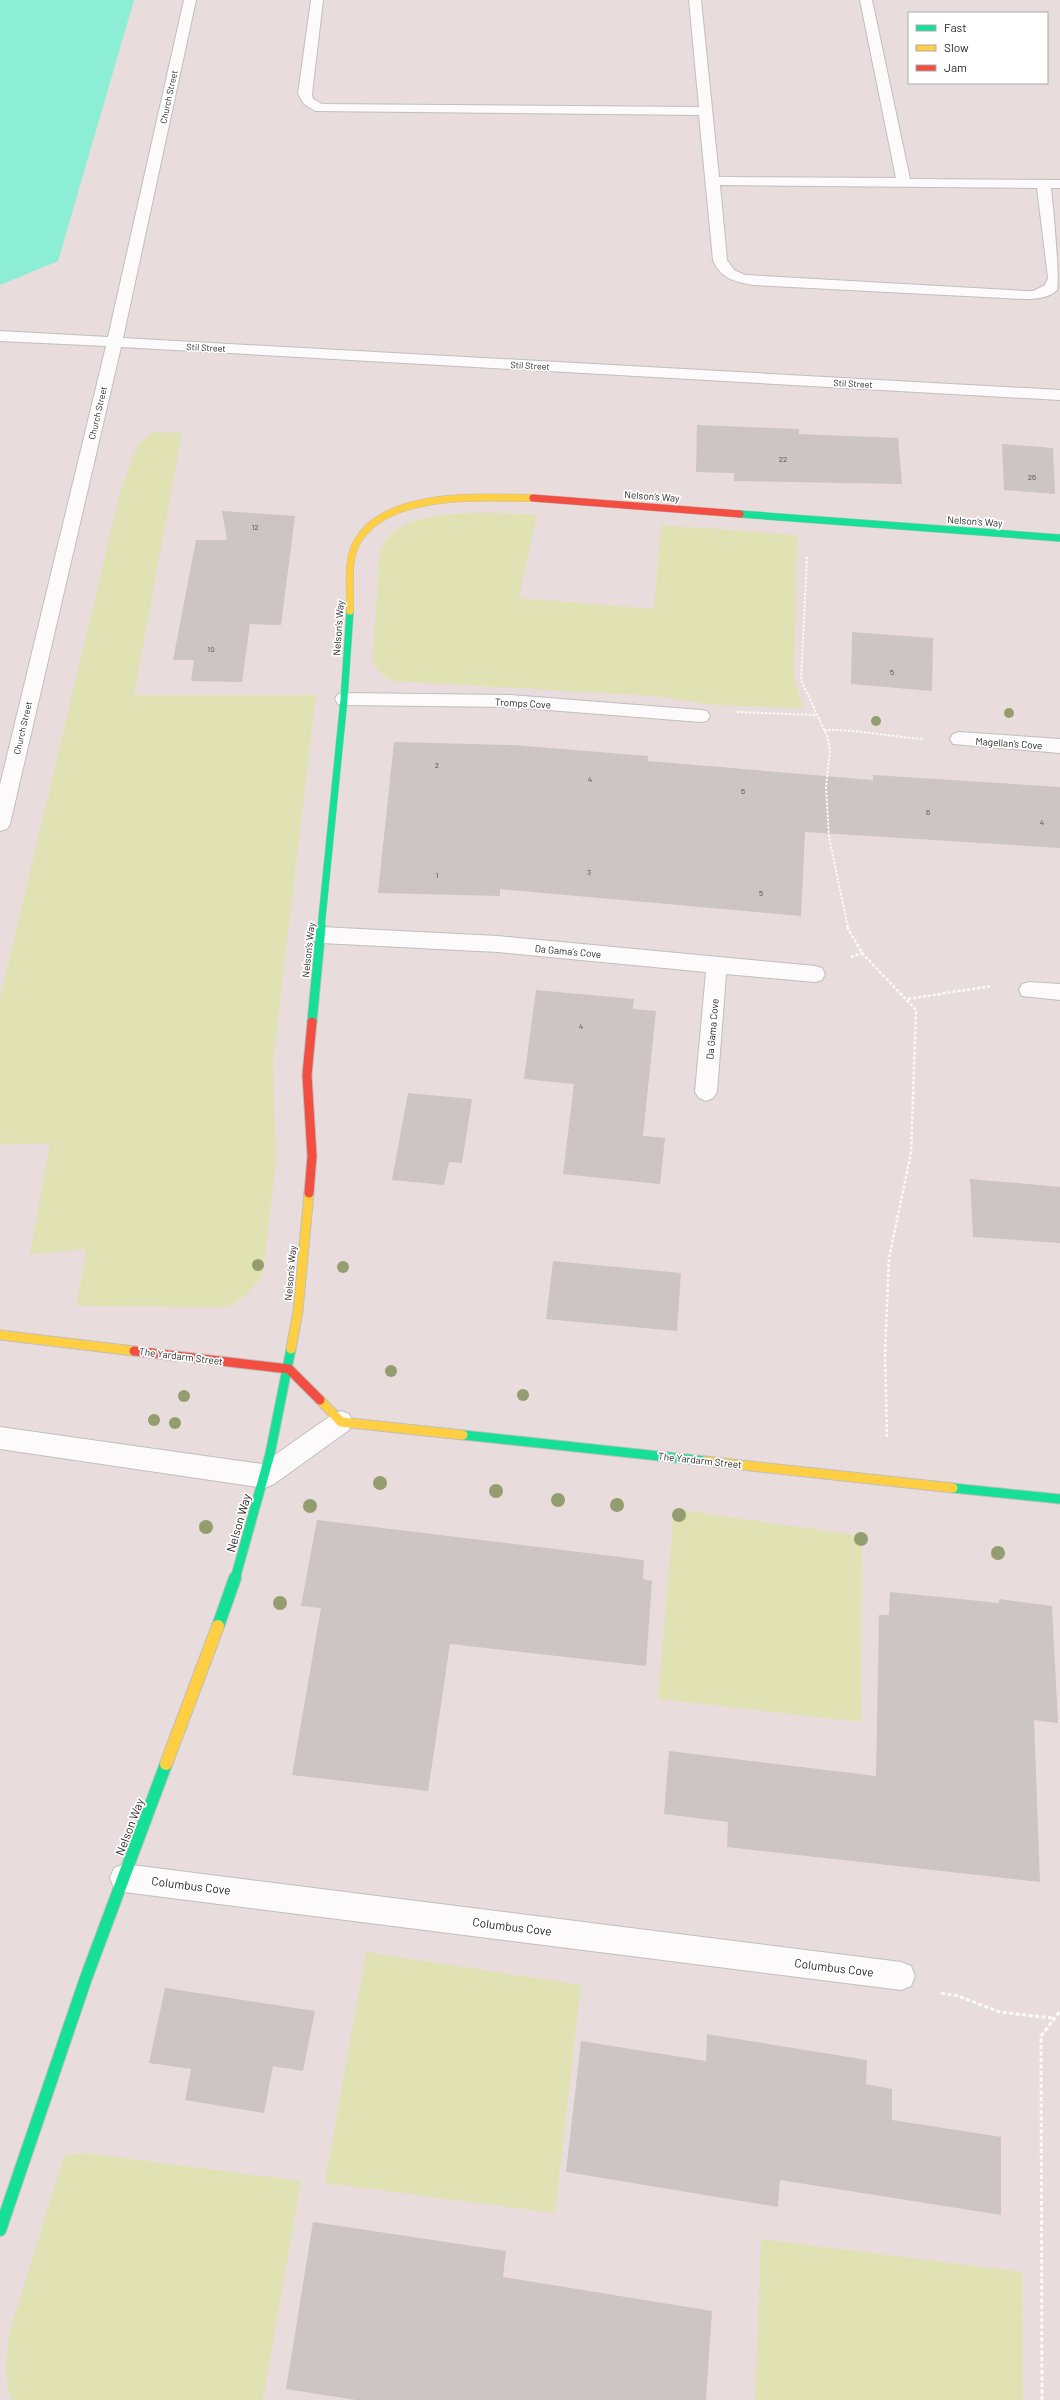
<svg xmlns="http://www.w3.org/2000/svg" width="1060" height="2400" viewBox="0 0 1060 2400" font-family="Barlow,sans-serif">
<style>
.green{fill:#e0e2b3}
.water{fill:#8ceed5}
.building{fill:#ccc5c4}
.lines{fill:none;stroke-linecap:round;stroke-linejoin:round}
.street-casing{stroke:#c0bebe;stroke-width:2}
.fast-far2-casing{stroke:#c0bebe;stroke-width:8}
.fast-far1-casing{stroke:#c0bebe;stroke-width:11}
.fast-casing{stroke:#c0bebe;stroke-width:14}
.slow-far2-casing{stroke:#c0bebe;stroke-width:8}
.slow-far1-casing{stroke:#c0bebe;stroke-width:11}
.slow-casing{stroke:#c0bebe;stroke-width:14}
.jam-far1-casing{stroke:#c0bebe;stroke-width:8}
.jam-casing{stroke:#c0bebe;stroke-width:11}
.path-far2{stroke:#fcfafa;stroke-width:2;stroke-dasharray:2.5 1.5;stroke-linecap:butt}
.path-far1{stroke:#fcfafa;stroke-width:2.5;stroke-dasharray:3 2;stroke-linecap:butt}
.path{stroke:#fcfafa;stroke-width:3;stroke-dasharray:4 2.5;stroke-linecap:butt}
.street{fill:#fcfafa;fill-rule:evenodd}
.fast-far2{stroke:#16e098;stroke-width:7}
.fast-far1{stroke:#16e098;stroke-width:9}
.fast{stroke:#16e098;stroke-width:12}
.slow-far2{stroke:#ffcf43;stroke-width:7}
.slow-far1{stroke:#ffcf43;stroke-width:9}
.slow{stroke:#ffcf43;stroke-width:12}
.jam-far1{stroke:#f24e42;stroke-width:7}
.jam{stroke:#f24e42;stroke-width:9}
.tree{fill:#949d6f}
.labels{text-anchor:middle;stroke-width:3.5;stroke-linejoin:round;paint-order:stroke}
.number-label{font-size:8px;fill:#545252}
.far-street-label{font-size:9px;fill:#282828;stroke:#fff}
.street-label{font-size:10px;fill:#282828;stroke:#fff}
.near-street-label{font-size:12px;fill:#282828;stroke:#fff}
</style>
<rect width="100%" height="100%" fill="#e8dddc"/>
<g class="green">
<path d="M154,432L182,433L134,695H316L273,1062L276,1162L263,1273C254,1289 244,1298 228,1307L76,1306L87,1249L30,1254L50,1143L0,1145V998L121,489L138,444Z"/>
<path d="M537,514L519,598L654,609L661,525L797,535L794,678L803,708L715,705L656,696L393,681L384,676L372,663L380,551C383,546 386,539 390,535C419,506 496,514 537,514Z"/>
<polygon points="674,1509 862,1536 861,1722 658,1699"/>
<polygon points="366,1952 581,1985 555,2213 325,2183"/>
<polygon points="85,2153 301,2181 263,2400 12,2400 8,2391 6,2366 9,2334 64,2156"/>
<polygon points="761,2239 1022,2272 1023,2400 755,2400"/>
</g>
<polygon class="water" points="0,0 134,0 58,261 0,285"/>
<g class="building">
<polygon points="697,425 799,429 799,434 898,438 902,484 734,481 734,473 696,472"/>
<polygon points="1002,444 1053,448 1055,494 1004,490"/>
<polygon points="222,511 295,516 281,625 250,624 242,682 191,681 194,660 173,660 196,540 227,540"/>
<polygon points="852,632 933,638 932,691 851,684"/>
<polygon points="394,742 513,745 648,756 648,761 873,780 873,775 1060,787 1060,848 805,832 801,916 500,889 500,896 378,893"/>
<polygon points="536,990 634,999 633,1009 656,1011 643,1136 665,1138 660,1184 563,1174 574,1084 524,1079"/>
<polygon points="408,1093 472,1099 462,1163 449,1162 444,1185 392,1180"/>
<polygon points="970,1179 1060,1187 1060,1243 973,1237"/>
<polygon points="553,1261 681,1273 677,1331 546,1319"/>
<polygon points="317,1520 644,1560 643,1579 652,1581 646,1666 450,1644 428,1791 292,1775 321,1608 301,1606"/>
<polygon points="890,1592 999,1603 999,1599 1052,1606 1058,1723 1034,1720 1040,1882 727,1847 728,1822 664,1814 669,1751 876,1776 879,1615 889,1615"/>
<polygon points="165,1988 315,2011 303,2071 273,2066 264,2113 185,2100 191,2069 149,2063"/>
<polygon points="707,2034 867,2060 866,2084 892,2089 892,2120 1001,2137 1001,2215 780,2180 778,2207 566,2172 581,2041 706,2061"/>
<polygon points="313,2222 506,2251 503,2277 712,2311 706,2400 356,2400 286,2389"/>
</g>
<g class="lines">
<g class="street-casing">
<g id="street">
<polygon points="184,0 196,0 123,338 1060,390 1060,400 121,347 10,824 7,829 0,831 0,785 106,346 0,341 0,331 108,337"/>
<path d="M311,0H323L312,94L313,99L322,104L699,107L689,0H701L719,177L896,178L860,0H872L910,179L1060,180V188H1051C1053,205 1060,279 1057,290C1050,298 1035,299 1025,299L753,285C735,282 720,278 713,260L699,115L315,111L304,104L298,94ZM720,185L1037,188L1048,278L1045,285L1033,291H1025L745,275L734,270L727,260Z"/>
<polygon points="344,693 510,695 701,710 707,711 710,716 707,721 701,722 510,707 344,705 338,704 335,699 338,694"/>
<polygon points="959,732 1060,739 1060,753 953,744 950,739 953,734"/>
<polygon points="321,927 498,936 815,966 822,968 825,974 822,980 815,982 726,974 717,1092 713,1098 706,1101 699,1098 695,1092 706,972 498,952 321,943 314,941 311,935 314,929"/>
<polygon points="1029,982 1060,984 1060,1000 1022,996 1019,990 1022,984"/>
<polygon points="341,1411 349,1414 353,1422 349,1430 274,1484 265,1488 0,1449 0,1427 262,1464 333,1414"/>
<polygon points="124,1864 901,1962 911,1966 915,1976 911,1986 901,1990 124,1892 114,1888 110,1878 114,1868"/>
</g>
</g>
<g class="fast-far2-casing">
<g id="fast-far2">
<polyline points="740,514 1060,538"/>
<polyline points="321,928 344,699 350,611"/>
</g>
</g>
<g class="fast-far1-casing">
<g id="fast-far1">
<polyline points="312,1022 321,927"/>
<polyline points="463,1435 705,1461"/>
<polyline points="953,1488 1060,1499"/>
<polyline points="235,1579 270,1454 291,1349"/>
</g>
</g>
<g class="fast-casing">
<g id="fast">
<polyline points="218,1626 235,1578"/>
<polyline points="0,2230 86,1978 166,1764"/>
</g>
</g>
<g class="slow-far2-casing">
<path id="slow-far2" d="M350,611C351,590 346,561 357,542C387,490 481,498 533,498"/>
</g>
<g class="slow-far1-casing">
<g id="slow-far1">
<polyline points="0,1335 134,1351"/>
<polyline points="291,1349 298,1311 309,1193"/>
<polyline points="320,1400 341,1422 463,1435"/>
<polyline points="705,1461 953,1488"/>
</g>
</g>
<g class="slow-casing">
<polyline id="slow" points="166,1764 218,1626"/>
</g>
<g class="jam-far1-casing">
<polyline id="jam-far1" points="533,498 740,514"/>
</g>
<g class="jam-casing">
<g id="jam">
<polyline points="309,1193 312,1156 307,1075 312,1022"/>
<polyline points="134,1351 289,1369 320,1400"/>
</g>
</g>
<g class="path-far2">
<polyline points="807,557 801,680 828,738 830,751 826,787 829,837 848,928"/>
<polyline points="737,712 817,715"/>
<path d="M824,730C858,729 890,737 924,739"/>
</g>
<g class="path-far1">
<polyline points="847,927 862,953 916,1010 911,1153 889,1258 885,1353 887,1437"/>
<polyline points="851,957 862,953"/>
<polyline points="908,999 991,986"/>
</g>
<g class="path">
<polyline points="941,1993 958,1996 1000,2012 1053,2018"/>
<polyline points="1042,2400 1041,2036 1060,2011"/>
</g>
<use href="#street" class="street"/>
<use href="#fast-far2" class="fast-far2"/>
<use href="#fast-far1" class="fast-far1"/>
<use href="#fast" class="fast"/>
<use href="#slow-far2" class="slow-far2"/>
<use href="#slow-far1" class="slow-far1"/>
<use href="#slow" class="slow"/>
<use href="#jam-far1" class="jam-far1"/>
<use href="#jam" class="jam"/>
</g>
<g class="tree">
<circle cx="1009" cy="713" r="5"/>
<circle cx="876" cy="721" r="5"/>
<circle cx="258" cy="1265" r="6"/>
<circle cx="343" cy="1267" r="6"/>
<circle cx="391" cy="1371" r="6"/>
<circle cx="523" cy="1395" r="6"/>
<circle cx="184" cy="1396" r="6"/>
<circle cx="154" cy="1420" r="6"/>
<circle cx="175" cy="1423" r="6"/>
<circle cx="380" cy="1483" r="7"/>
<circle cx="496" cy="1491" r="7"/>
<circle cx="558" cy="1500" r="7"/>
<circle cx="617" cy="1505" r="7"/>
<circle cx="310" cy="1506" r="7"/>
<circle cx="679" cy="1515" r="7"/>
<circle cx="206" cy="1527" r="7"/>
<circle cx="861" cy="1539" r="7"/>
<circle cx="998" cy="1553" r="7"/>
<circle cx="280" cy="1603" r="7"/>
</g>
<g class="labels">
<g class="number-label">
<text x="783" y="462">22</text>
<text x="1032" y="480">26</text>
<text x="255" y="530">12</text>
<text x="211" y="652">10</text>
<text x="892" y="675">5</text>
<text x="437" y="768">2</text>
<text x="590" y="782">4</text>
<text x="743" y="794">6</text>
<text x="928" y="815">6</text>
<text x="1042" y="825">4</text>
<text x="589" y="875">3</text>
<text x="437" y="878">1</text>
<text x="761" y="896">5</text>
<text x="581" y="1029">4</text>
</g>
<g class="far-street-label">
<text transform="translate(169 97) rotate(-78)" y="3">Church Street</text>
<text transform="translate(206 348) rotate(3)" y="3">Stil Street</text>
<text transform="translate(530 366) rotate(3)" y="3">Stil Street</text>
<text transform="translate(853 384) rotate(3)" y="3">Stil Street</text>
<text transform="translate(98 413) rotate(-77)" y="3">Church Street</text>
<text transform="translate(23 728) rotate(-77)" y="3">Church Street</text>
</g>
<g class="street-label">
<text transform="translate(652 496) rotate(4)" y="4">Nelson’s Way</text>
<text transform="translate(975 521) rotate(4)" y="4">Nelson’s Way</text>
<text transform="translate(338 628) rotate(-86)" y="4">Nelson’s Way</text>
<text transform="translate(523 703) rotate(3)" y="4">Tromps Cove</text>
<text transform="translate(1009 743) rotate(4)" y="4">Magellan’s Cove</text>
<text transform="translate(308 950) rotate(-84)" y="4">Nelson’s Way</text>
<text transform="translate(568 951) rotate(5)" y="4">Da Gama’s Cove</text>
<text transform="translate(712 1029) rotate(-85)" y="4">Da Gama Cove</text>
<text transform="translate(290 1273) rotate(-85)" y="4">Nelson’s Way</text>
<text transform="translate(181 1356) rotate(7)" y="4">The Yardarm Street</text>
<text transform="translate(700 1460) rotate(6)" y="4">The Yardarm Street</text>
</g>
<g class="near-street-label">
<text transform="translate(239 1523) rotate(-74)" y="4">Nelson Way</text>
<text transform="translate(130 1827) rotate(-69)" y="4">Nelson Way</text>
<text transform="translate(191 1886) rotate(7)" y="4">Columbus Cove</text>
<text transform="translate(512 1927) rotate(7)" y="4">Columbus Cove</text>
<text transform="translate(834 1968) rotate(7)" y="4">Columbus Cove</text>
</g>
</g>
<rect x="908" y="12" width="140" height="72" fill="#ffffff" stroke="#a9a9a9"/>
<rect x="916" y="25" width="20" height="6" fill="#16e098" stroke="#a9a9a9"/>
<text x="944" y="32" font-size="12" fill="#282828">Fast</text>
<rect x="916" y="45" width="20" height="6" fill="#ffcf43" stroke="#a9a9a9"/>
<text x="944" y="52" font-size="12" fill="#282828">Slow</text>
<rect x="916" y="65" width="20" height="6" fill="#f24e42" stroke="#a9a9a9"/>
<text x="944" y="72" font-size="12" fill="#282828">Jam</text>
</svg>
